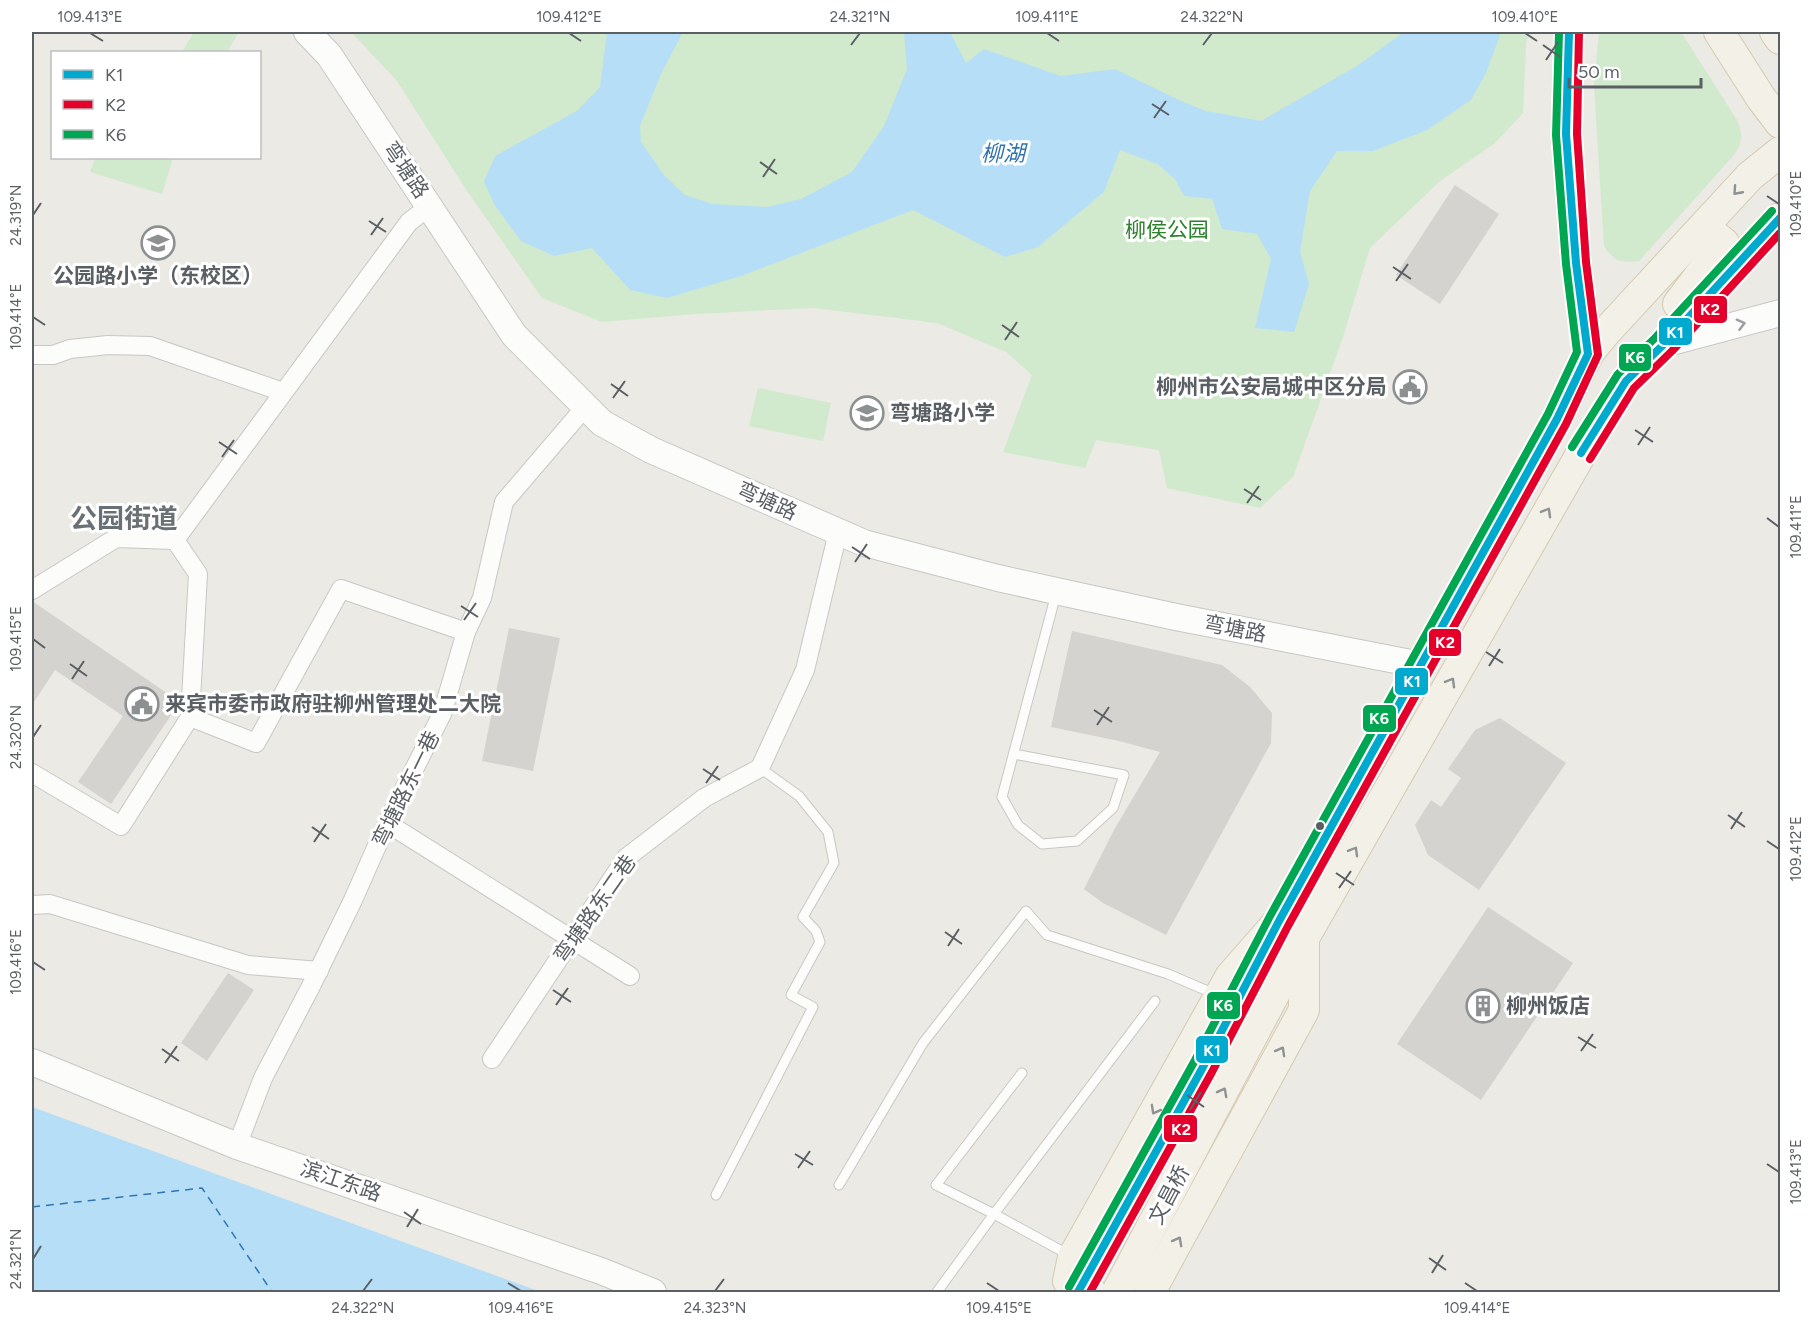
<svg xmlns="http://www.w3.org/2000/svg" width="1812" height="1324" viewBox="0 0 1812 1324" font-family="Figtree,'Noto Sans SC',sans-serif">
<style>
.green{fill:#d1e9cd}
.water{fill:#b6dff7}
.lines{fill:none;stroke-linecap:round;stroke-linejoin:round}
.ferry{stroke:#3075b2;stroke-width:1.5;stroke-dasharray:8 6;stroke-linecap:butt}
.building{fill:#d4d3cf}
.lane-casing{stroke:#c7c7c6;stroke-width:11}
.street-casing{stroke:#c7c7c6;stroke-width:20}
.secondary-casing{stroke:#c7c8c6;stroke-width:28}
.primary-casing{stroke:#d6caaf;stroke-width:32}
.lane{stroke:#fcfcfb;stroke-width:9}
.street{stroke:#fcfcfb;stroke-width:18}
.secondary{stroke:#fcfcfb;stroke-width:26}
.primary{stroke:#f2f0e7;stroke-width:30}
.primary-bridge-casing{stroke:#d6caaf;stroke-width:32;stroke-linecap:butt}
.primary-bridge{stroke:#f2f0e7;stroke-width:30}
.bus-1-casing{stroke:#fff;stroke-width:12}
.bus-2-casing{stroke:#fff;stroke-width:12}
.bus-3-casing{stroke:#fff;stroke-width:12}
.bus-1{stroke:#00a9ce;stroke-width:8}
.bus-2{stroke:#e4002b;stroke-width:8}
.bus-3{stroke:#00a651;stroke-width:8}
.oneway{stroke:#8f9292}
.oneway2{stroke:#9b9ea0}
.ticks{fill:none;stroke:#5a5f64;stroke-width:2}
.bus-dot{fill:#5a5f64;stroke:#fff;stroke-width:2}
.labels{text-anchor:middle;stroke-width:6;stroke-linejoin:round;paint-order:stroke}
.street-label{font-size:21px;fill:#5a5f64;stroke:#fff}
.park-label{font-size:21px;fill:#2a822b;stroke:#fff}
.poi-label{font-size:21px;font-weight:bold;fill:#5a5f64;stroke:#fff;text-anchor:start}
.water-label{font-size:22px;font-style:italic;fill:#3075b2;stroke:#fff}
.district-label{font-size:27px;font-weight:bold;fill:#6a7176;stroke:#fff}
.line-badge{stroke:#fff;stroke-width:2}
.badge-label{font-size:16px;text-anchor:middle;font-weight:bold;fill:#fff}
.neatline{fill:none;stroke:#5a5f64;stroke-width:2}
.ticks-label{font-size:15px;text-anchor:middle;fill:#5a5f64}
</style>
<rect width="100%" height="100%" fill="#ebeae4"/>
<g class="green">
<polygon points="194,32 239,32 227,52 182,52"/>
<polygon points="351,32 1529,32 1526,43 1523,113 1495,143 1440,181 1370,248 1342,340 1293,477 1260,508 1167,488 1159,450 1096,440 1085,468 1003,452 1032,375 1006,352 937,323 814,308 695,314 602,322 542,298 465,188 397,81"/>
<path d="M1599,32H1681L1737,120C1743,134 1743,144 1733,156L1639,261C1622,263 1613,261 1604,246L1594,86Z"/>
<polygon points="95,158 173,158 162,194 90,172"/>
<polygon points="758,388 831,403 823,441 749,426"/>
</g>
<g class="water">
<polygon points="607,32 683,32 661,74 640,126 641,142 664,175 685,195 713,204 767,207 801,199 852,172 884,126 907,69 904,32 950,32 966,63 984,49 1061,76 1115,69 1181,101 1206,111 1261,121 1357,66 1404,32 1501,32 1486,73 1471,100 1427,130 1373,151 1337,151 1310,191 1300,252 1309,284 1294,332 1255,328 1271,259 1257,234 1222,229 1212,199 1184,196 1175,179 1157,164 1120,150 1104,192 1038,247 1005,257 913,210 741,276 667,298 630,290 592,248 554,256 521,241 494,204 484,181 495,156 577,111 600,87"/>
<polygon points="32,1107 541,1292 542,1292 32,1292"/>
</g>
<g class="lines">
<polyline class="ferry" points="32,1207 202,1188 272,1292"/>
</g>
<g class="building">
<polygon points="1455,185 1499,214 1440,304 1396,275"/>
<polygon points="32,601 180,702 111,804 78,782 123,716 55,670 32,705"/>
<polygon points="509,628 560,638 533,771 482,761"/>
<polygon points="1072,631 1222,665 1250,687 1272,713 1271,743 1166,935 1103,903 1084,889 1114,830 1160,752 1119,741 1051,727"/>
<polygon points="1500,718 1566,763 1479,890 1428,855 1415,825 1431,800 1441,807 1461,778 1448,769 1475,730"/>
<polygon points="1488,907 1573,963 1481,1100 1397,1044"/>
<polygon points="228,973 254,990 207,1061 181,1043"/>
</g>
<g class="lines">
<g class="lane-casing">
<g id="lane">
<polyline points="1014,754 1124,775 1113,808 1077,841 1042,844 1018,825 1002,797 1056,594"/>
<polyline points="839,1185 923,1043 1026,911 1047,935 1168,974 1217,995"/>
<polyline points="716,1195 813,1007 791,995 820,942 816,931 803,917 834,863 828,832 799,796 760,768"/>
<polyline points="1071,1256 994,1214 1155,1001"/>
<polyline points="937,1292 994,1214 936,1185 1022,1073"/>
</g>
</g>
<g class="street-casing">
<g id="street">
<polyline points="32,355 53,355 70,349 108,345 150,346 283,392"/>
<polyline points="175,540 409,222 430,206"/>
<polyline points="32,590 116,538 175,540"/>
<polyline points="190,717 256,743 341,589 466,632"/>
<polyline points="32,773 121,826 190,717 198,574 175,540"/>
<polyline points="387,823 630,976"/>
<polyline points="32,905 50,904 248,965 319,971"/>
<polyline points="492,1059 626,858 704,798 760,768 805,670 838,532"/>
<polyline points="237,1146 263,1078 311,986 353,900 387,823 442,714 466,632 482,598 504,502 586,406"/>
</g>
</g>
<g class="secondary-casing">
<g id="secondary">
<polyline points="307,32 329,55 514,335 602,423 651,450 864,543 998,578 1056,591 1176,617 1421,665"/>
<polyline points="1664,344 1780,313"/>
<polyline points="32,1062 237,1146 601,1271 653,1292"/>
</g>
</g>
<g class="primary-casing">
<g id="primary">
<polyline points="1569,32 1566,134 1576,263 1588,354"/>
<polyline points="1719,32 1761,98 1780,123"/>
<polyline points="1775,32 1780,39"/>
<polyline points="1678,304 1724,243 1714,235 1690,243"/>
<polyline points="1091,1292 1068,1281 1073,1257 1230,977 1279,921 1557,419 1588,354 1605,333 1750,176 1780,152"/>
<polyline points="1117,1292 1304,938 1589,440 1626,381 1664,344 1780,218"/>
<polyline points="1150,1292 1304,1010 1304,944"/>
</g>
</g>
<use href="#lane" class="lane"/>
<use href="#street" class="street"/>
<use href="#secondary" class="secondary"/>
<use href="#primary" class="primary"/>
<g class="primary-bridge-casing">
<polyline id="primary-bridge" points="1078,1292 1203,1067 1279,921"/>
</g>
<use href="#primary-bridge" class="primary-bridge"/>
<g class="bus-1-casing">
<g id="bus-1">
<polyline points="1581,453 1626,381 1664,344 1780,218"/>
<polyline points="1078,1292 1203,1067 1279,921 1557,419 1588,354 1576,263 1566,134 1569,32"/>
</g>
</g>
<g class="bus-2-casing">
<g id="bus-2">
<polyline points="1590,459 1634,388 1672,351 1780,233"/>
<polyline points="1090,1292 1212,1072 1288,926 1566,424 1598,355 1586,262 1577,134 1579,32"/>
</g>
</g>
<g class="bus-3-casing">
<g id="bus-3">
<polyline points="1572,447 1618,374 1656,337 1772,211"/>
<polyline points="1069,1287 1194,1062 1270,916 1548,414 1577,352 1566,264 1556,135 1559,32"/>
</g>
</g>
<use href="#bus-1" class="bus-1"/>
<use href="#bus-2" class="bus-2"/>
<use href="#bus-3" class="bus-3"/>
</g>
<defs><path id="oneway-chevron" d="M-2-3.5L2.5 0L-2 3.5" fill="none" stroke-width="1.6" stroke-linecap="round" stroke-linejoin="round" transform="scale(1.5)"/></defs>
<g class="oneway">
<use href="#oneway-chevron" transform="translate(1737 191) rotate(132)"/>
<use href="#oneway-chevron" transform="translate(1547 512) rotate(-60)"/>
<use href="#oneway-chevron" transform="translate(1451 682) rotate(-60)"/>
<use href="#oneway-chevron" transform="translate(1354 851) rotate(-60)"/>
<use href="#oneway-chevron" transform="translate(1281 1051) rotate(-61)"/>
<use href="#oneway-chevron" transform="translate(1223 1092) rotate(-62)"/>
<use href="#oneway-chevron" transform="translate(1155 1110) rotate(119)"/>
<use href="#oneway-chevron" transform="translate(1178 1241) rotate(-61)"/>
</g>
<use class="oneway2" href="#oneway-chevron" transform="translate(1741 324) rotate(-15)"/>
<path class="ticks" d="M90,33L103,41M569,33L581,41M1047,33L1059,41M1525,33L1537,41M851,45L860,33M1203,45L1212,33M1543,45L1560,57M1546,60L1558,42M1152,104L1169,115M1154,118L1166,101M760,162L777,174M763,177L775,159M1767,196L1779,204M33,215L41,203M369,221L386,232M371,235L383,218M1393,267L1411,279M1396,281L1408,264M33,317L45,325M1002,325L1019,337M1005,340L1017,322M611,384L628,396M613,398L625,381M1635,430L1653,442M219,442L237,454M1638,445L1650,427M222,457L234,440M1244,489L1261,500M1247,503L1259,486M1767,518L1779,527M852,547L870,559M855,562L867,544M461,606L478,617M464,620L476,603M33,639L45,648M1486,652L1503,663M70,664L87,676M1489,666L1500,649M72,679L84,661M1094,710L1112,722M1097,725L1109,707M33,737L41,725M703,769L720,780M706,783L718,766M1728,815L1745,827M312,827L329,839M1731,829L1742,812M1767,841L1779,849M314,842L326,824M1336,873L1354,885M1339,888L1351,871M945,932L962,944M948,946L959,929M33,962L45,970M553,990L571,1002M556,1005L568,988M1578,1037L1596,1048M162,1049L179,1061M1581,1051L1593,1034M165,1063L177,1046M1187,1095L1204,1107M1190,1110L1201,1092M795,1154L813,1165M1767,1164L1779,1172M798,1168L810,1151M404,1212L421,1224M407,1227L418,1209M1429,1258L1446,1270M33,1259L41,1246M1432,1273L1443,1255M508,1283L521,1291M987,1283L999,1291M1465,1283L1477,1291M363,1291L372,1279M715,1291L724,1279"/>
<defs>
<g id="school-ring" transform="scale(1.725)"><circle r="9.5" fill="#fff" stroke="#8d9091" stroke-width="1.5"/><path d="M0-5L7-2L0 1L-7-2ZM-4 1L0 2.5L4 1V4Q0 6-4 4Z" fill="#8d9091"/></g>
<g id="civic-ring" transform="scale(1.725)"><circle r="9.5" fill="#fff" stroke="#8d9091" stroke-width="1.5"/><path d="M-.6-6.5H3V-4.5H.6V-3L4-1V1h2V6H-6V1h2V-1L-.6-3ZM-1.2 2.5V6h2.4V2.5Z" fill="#8d9091"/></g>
<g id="building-ring" transform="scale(1.725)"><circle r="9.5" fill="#fff" stroke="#8d9091" stroke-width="1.5"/><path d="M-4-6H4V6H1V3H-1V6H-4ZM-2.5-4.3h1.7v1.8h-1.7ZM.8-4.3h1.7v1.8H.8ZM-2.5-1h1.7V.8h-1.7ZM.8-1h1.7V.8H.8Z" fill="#8d9091"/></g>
</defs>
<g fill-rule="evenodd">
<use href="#school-ring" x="158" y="243"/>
<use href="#civic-ring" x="1410" y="387"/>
<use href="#school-ring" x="867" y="413"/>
<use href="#civic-ring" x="142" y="704"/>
<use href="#building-ring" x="1483" y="1006"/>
</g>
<circle class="bus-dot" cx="1320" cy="826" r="5"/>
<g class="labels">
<g class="street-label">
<text transform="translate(406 170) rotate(56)" y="7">弯塘路</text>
<text transform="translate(767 501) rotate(24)" y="7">弯塘路</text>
<text transform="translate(1235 629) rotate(11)" y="7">弯塘路</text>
<text transform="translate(406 789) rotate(-64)" y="7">弯塘路东一巷</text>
<text transform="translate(595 909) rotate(-55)" y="7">弯塘路东二巷</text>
<text transform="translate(341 1181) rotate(19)" y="7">滨江东路</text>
<text transform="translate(1169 1195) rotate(-62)" y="7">文昌桥</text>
</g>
<g class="park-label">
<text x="1167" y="237">柳侯公园</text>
</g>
<g class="poi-label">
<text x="158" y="283" text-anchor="middle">公园路小学（东校区）</text>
<text x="1387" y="394" text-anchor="end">柳州市公安局城中区分局</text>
<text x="890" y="420">弯塘路小学</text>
<text x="165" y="711">来宾市委市政府驻柳州管理处二大院</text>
<text x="1506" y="1013">柳州饭店</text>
</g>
<g class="water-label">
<text x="1003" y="161">柳湖</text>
</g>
<g class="district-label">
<text x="124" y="528">公园街道</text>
</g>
</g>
<g class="line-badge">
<rect x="1693" y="295" width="35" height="29" rx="6" fill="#e4002b"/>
<rect x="1658" y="317" width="35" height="29" rx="6" fill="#00a9ce"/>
<rect x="1618" y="343" width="34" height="29" rx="6" fill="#00a651"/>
<rect x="1428" y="628" width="34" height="29" rx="6" fill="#e4002b"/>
<rect x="1394" y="667" width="35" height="29" rx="6" fill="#00a9ce"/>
<rect x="1362" y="704" width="35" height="29" rx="6" fill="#00a651"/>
<rect x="1206" y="991" width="35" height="29" rx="6" fill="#00a651"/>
<rect x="1195" y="1035" width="34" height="29" rx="6" fill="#00a9ce"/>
<rect x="1163" y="1114" width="35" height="29" rx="6" fill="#e4002b"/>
</g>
<g class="badge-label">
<text x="1710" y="315">K2</text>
<text x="1675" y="338">K1</text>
<text x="1635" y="363">K6</text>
<text x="1445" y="648">K2</text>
<text x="1412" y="687">K1</text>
<text x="1379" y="724">K6</text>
<text x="1223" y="1011">K6</text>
<text x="1212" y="1056">K1</text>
<text x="1181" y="1135">K2</text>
</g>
<rect width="1812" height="1324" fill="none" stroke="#ffffff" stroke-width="66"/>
<rect x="51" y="51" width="210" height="108" fill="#ffffff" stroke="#bdbfc1" stroke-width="1.5"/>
<rect x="63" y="70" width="30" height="9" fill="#00a9ce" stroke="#bdbfc1" stroke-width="1.5"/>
<text x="105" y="81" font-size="18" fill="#5a5f64">K1</text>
<rect x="63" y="100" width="30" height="9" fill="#e4002b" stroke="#bdbfc1" stroke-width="1.5"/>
<text x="105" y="111" font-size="18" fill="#5a5f64">K2</text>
<rect x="63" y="130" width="30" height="9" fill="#00a651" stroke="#bdbfc1" stroke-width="1.5"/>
<text x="105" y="141" font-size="18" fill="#5a5f64">K6</text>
<path d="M1569 78v9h132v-9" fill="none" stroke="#5a5f64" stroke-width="3"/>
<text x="1578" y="78" font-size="18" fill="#5a5f64" stroke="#ffffff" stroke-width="4.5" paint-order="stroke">50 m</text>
<rect x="33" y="33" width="1746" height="1258" class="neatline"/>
<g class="ticks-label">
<text x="90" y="22">109.413°E</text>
<text x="569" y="22">109.412°E</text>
<text x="860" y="22">24.321°N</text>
<text x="1047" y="22">109.411°E</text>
<text x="1212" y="22">24.322°N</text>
<text x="1525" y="22">109.410°E</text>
<text transform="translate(1796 204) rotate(-90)" y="5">109.410°E</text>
<text transform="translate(16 215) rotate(-90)" y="5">24.319°N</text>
<text transform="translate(16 317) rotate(-90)" y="5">109.414°E</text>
<text transform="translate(1796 527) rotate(-90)" y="5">109.411°E</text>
<text transform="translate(16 639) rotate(-90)" y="5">109.415°E</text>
<text transform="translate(16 737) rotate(-90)" y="5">24.320°N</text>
<text transform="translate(1796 849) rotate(-90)" y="5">109.412°E</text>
<text transform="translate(16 962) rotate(-90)" y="5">109.416°E</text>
<text transform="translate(1796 1172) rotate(-90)" y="5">109.413°E</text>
<text transform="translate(16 1259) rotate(-90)" y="5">24.321°N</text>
<text x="363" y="1313">24.322°N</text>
<text x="521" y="1313">109.416°E</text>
<text x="715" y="1313">24.323°N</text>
<text x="999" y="1313">109.415°E</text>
<text x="1477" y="1313">109.414°E</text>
</g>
</svg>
